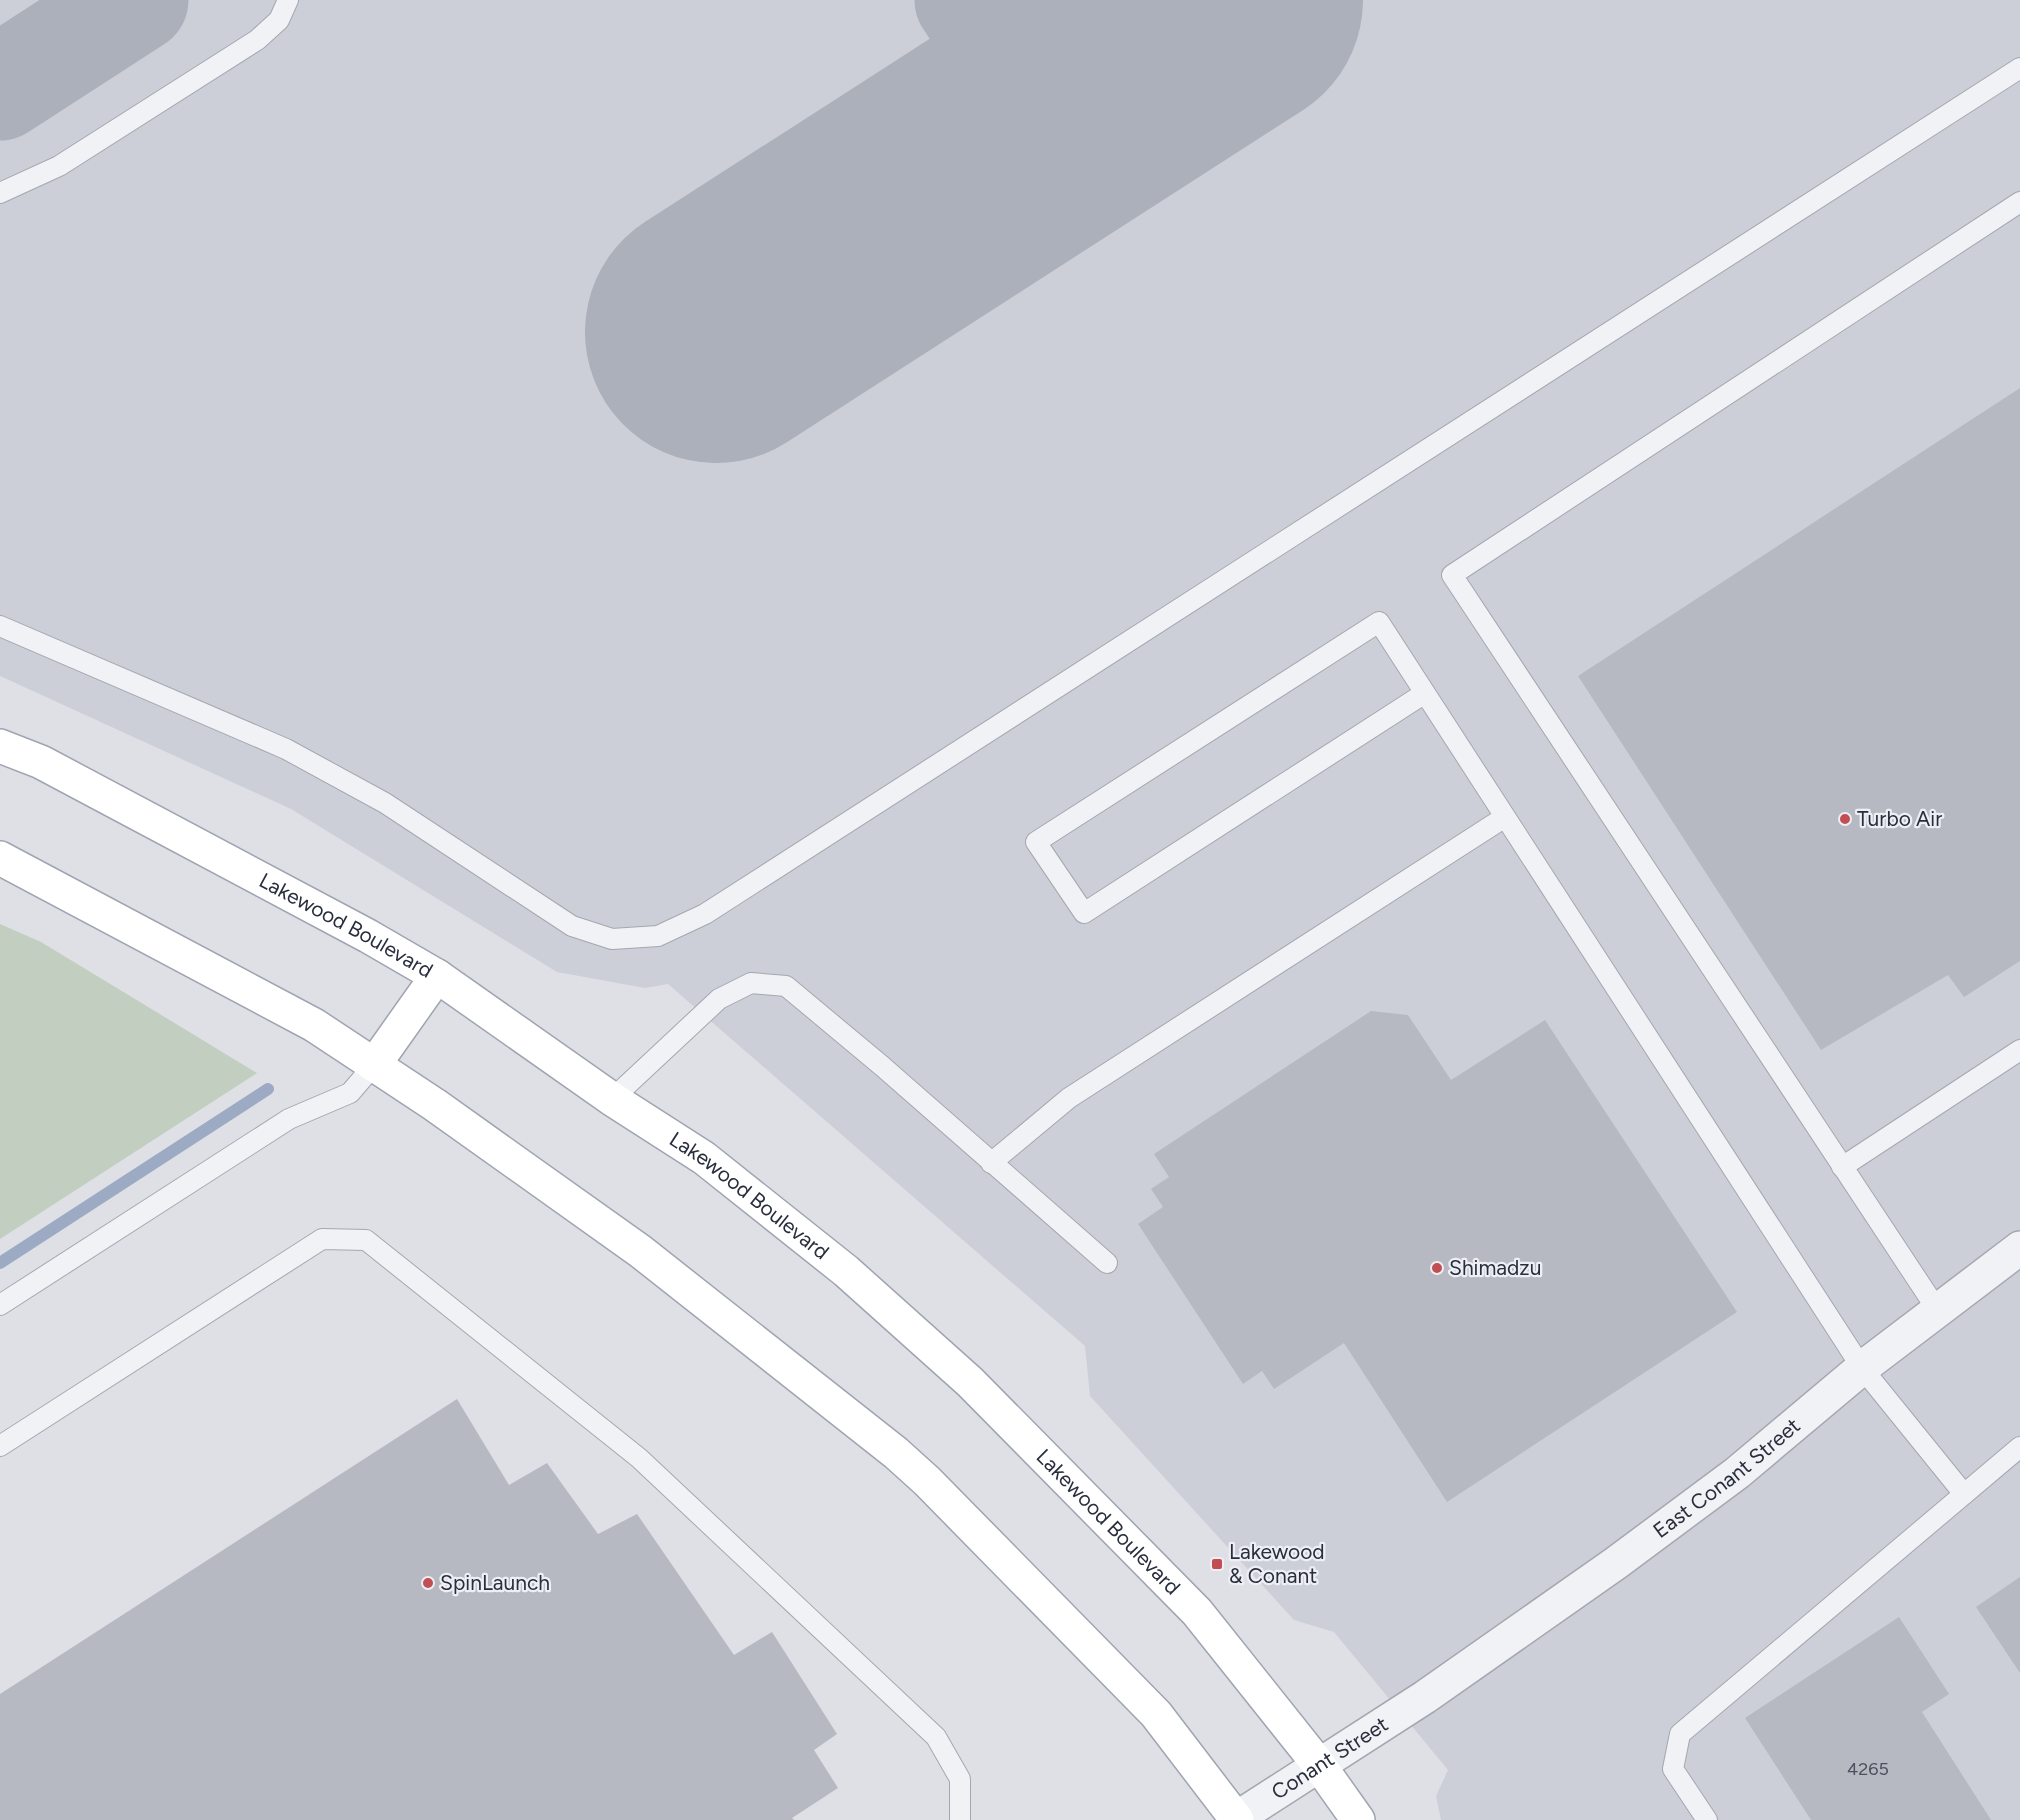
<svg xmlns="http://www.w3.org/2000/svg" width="2020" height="1820" viewBox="0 0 2020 1820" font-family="Figtree,sans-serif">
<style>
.built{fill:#cdcfd8}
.green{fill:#c2cfc0}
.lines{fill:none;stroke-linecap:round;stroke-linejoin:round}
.stream{stroke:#9cabc3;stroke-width:12}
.taxiway{stroke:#acb0ba;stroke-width:105}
.runway{stroke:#acb0ba;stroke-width:262}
.building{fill:#b6b9c2}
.service-casing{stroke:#a4a7b0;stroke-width:22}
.tertiary-casing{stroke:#a4a7b0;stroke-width:36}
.primary-casing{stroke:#9fa4b1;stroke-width:36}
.service{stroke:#f1f2f5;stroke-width:20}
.tertiary{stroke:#f1f2f5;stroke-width:33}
.primary{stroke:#fff;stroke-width:33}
.poi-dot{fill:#c04e53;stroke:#edeff4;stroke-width:2}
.labels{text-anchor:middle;stroke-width:4.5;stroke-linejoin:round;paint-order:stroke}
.number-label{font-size:18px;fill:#4c515e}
.poi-label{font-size:21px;fill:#292e3c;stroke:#edeff4;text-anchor:start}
.street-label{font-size:21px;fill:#292e3c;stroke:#edeff4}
</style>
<rect width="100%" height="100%" fill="#dee0e6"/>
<polygon class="built" points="0,0 2020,0 2020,1820 1441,1820 1436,1796 1448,1770 1334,1632 1294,1620 1090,1396 1085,1346 668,984 645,988 557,972 291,809 0,676"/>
<polygon class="green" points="0,924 41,942 257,1073 0,1239"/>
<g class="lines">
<polyline class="stream" points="0,1263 268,1089"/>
<g class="taxiway">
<polyline points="967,0 1046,120"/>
<polyline points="0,88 136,0"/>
</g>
<polyline class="runway" points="716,332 1232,0"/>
</g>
<g class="building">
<polygon points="2020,388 2020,961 1964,997 1948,975 1821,1050 1578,676"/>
<polygon points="1371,1011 1408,1015 1451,1080 1545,1020 1737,1312 1447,1502 1344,1343 1274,1389 1262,1371 1243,1384 1138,1224 1163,1207 1151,1189 1169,1177 1154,1154"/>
<polygon points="457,1399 509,1485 547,1463 598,1534 637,1514 734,1655 772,1632 837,1734 814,1750 838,1788 792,1818 794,1820 0,1820 0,1694"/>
<polygon points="2020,1577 2020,1673 1976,1607"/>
<polygon points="1899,1617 1949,1694 1922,1712 1991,1820 1811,1820 1745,1718"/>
</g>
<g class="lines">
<g class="service-casing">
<g id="service">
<polyline points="0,193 59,166 257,40 279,20 288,0"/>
<polyline points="0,626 286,749 385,803 572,926 612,939 658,936 705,914 2020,68"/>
<polyline points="1425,693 1379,622 1036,842 1084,913 1425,693 1862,1368 1964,1494"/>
<polyline points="612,1099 719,999 751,983 786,986 882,1066 1107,1263"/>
<polyline points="991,1163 1069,1098 1505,817"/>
<polyline points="1842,1167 2020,1050"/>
<polyline points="0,1305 289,1119 350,1093 374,1065"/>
<polyline points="1938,1311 1452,575 2020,202"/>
<polyline points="0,1446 322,1239 366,1240 639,1458 936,1737 960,1779 960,1820"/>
<polyline points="1707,1820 1673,1769 1680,1734 2020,1447"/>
</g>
</g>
<g class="tertiary-casing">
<g id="tertiary">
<path id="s1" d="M1234,1820L1425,1697L1616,1563L1737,1473L1862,1368L2020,1248"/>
</g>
</g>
<g class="primary-casing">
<g id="primary">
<path id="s2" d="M0,746L41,762L368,936L437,976L612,1099L704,1158L846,1271L970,1382L1197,1612L1319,1765L1358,1820"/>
<polyline points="0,858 314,1025 435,1105 640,1251 896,1453 927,1481 1156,1714 1237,1820"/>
<polyline points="374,1065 437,976"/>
</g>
</g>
<use href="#service" class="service"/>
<use href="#tertiary" class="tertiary"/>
<use href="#primary" class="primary"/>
</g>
<g class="poi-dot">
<circle cx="1845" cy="819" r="6"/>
<circle cx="1437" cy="1268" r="6"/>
<rect x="1211" y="1558" width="12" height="12" rx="3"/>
<circle cx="428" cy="1583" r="6"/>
</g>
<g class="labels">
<g class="number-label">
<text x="1868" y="1775">4265</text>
</g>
<g class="poi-label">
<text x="1857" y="826">Turbo Air</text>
<text x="1449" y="1275">Shimadzu</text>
<text x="1229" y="1559">Lakewood<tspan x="1229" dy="24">&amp; Conant</tspan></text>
<text x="440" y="1590">SpinLaunch</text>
</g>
<g class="street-label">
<text dy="7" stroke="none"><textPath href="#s2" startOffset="390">Lakewood Boulevard</textPath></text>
<text dy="7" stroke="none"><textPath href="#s2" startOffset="876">Lakewood Boulevard</textPath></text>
<text dy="7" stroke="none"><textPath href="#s1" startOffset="600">East Conant Street</textPath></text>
<text dy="7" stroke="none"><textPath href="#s2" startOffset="1362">Lakewood Boulevard</textPath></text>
<text dy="7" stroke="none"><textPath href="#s1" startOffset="114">Conant Street</textPath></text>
</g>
</g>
</svg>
